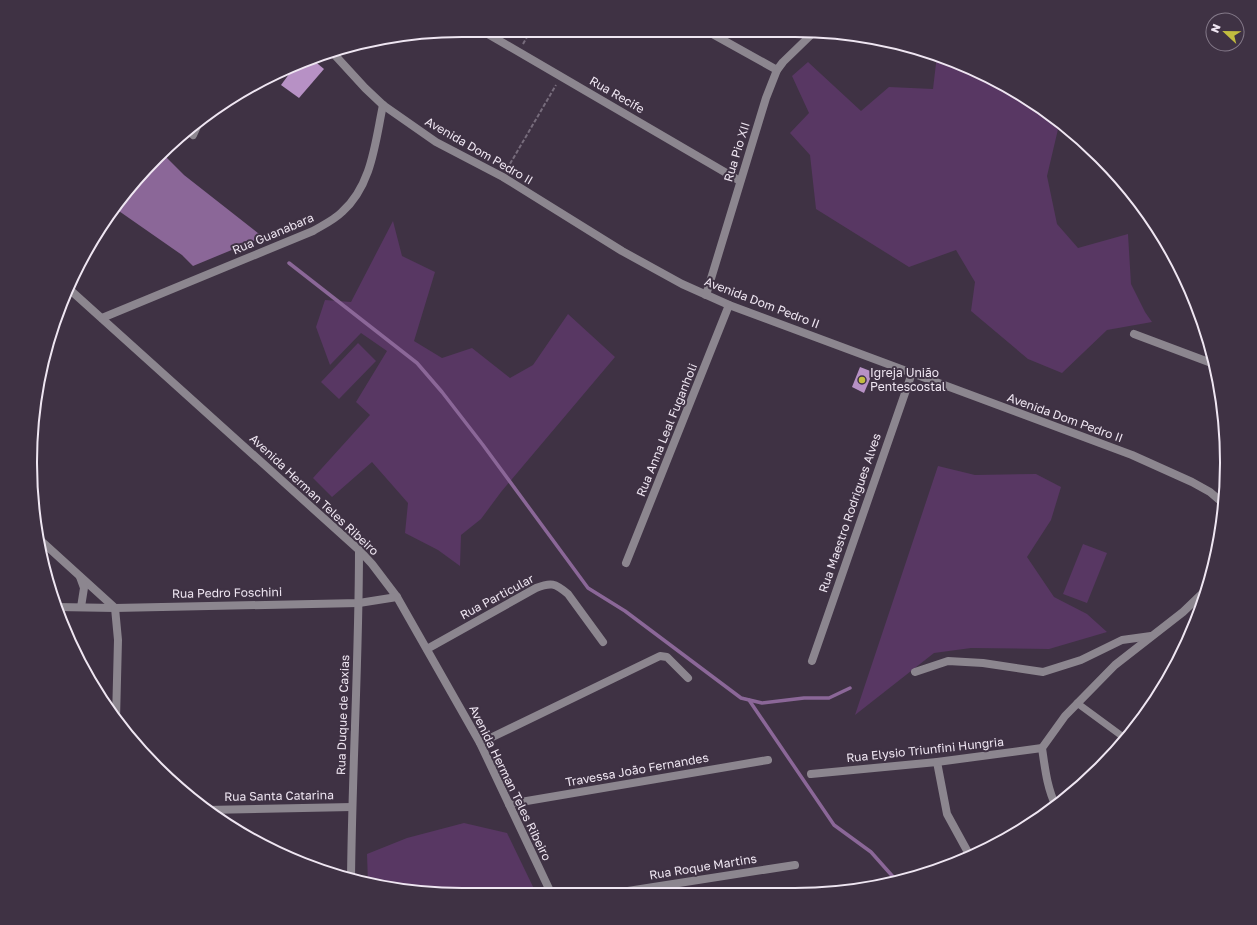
<svg xmlns="http://www.w3.org/2000/svg" width="1257" height="925" viewBox="0 0 1257 925" font-family="'Golos Text',sans-serif">
<style>
.green{fill:#583763}
.water{fill:#8b6798}
.lines{fill:none;stroke-linecap:round;stroke-linejoin:round}
.stream{stroke:#8b6798;stroke-width:3.5}
.building{fill:#b791c5}
.path{stroke:#776c7c;stroke-width:2;stroke-dasharray:4 2;stroke-linecap:butt}
.service{stroke:#8c868f;stroke-width:7}
.minor{stroke:#8c868f;stroke-width:8}
.poi-dot{fill:#c2bd3f;stroke:#3f3244;stroke-width:1.5}
.labels{text-anchor:middle;stroke-width:4;stroke-linejoin:round;paint-order:stroke}
.street-label{font-size:12px;fill:#efe6f2;stroke:#3f3244}
.poi-label{font-size:12px;fill:#efe6f2;stroke:#3f3244;text-anchor:start}
.rim{fill:none;stroke:#efe6f2;stroke-width:2}
</style>
<rect width="100%" height="100%" fill="#3f3244"/>
<g class="green">
<polygon points="937,55 960,63 1035,103 1061,123 1059,125 1047,176 1057,224 1078,248 1128,234 1131,284 1145,312 1152,322 1107,330 1062,373 1028,359 971,311 975,282 956,250 909,267 816,209 810,155 790,133 809,113 792,76 808,62 861,111 889,87 933,89"/>
<polygon points="393,221 402,256 435,272 414,341 442,358 472,348 510,378 533,365 568,314 615,357 501,492 481,519 461,535 460,566 438,550 405,533 408,503 372,462 332,497 313,478 370,415 356,402 387,351 361,333 330,365 316,327 325,300 351,302"/>
<polygon points="358,343 376,361 339,399 321,382"/>
<polygon points="938,466 975,475 1036,474 1061,487 1051,520 1027,557 1054,597 1087,614 1107,632 1049,649 971,648 934,653 855,715"/>
<polygon points="1083,544 1107,553 1087,603 1063,594"/>
<polygon points="464,823 507,833 536,893 434,894 368,883 367,854 407,838"/>
</g>
<polygon class="water" points="163,154 184,175 263,237 193,266 182,255 116,209 137,178"/>
<g class="lines">
<g class="stream">
<polyline points="289,263 417,363 442,392 483,445 588,588 625,611 741,698 762,703 804,698 829,698 850,688"/>
<polyline points="749,700 834,825 871,852 895,879"/>
</g>
</g>
<g class="building">
<polygon points="312,59 324,69 299,98 281,85 295,66"/>
<polygon points="860,367 873,372 864,393 852,387"/>
</g>
<g class="lines">
<g class="path">
<polyline points="523,44 531,30"/>
<polyline points="507,169 556,85"/>
</g>
<polyline class="service" points="1077,703 1126,739"/>
<g class="minor">
<polyline points="481,30 740,181"/>
<polyline points="707,31 777,70"/>
<polyline points="332,52 365,88 383,105 436,142 503,177 622,251 682,284 729,305 1132,455 1192,482 1210,492 1224,504"/>
<polyline points="193,135 198,124"/>
<polyline points="68,288 359,550 372,564 397,597 480,743 551,893"/>
<polyline points="706,295 766,98 777,70 783,62 815,31"/>
<path d="M102,318L313,231C323,225 334,220 342,212C372,185 375,143 383,105"/>
<polyline points="1134,334 1214,364"/>
<polyline points="39,539 115,608"/>
<polyline points="626,563 729,305"/>
<polyline points="80,577 84,588 81,607"/>
<polyline points="57,607 115,608 359,603 397,597"/>
<polyline points="115,608 118,640 116,719"/>
<path d="M427,649L536,588C551,582 555,583 568,594L603,642"/>
<polyline points="812,661 912,373"/>
<polyline points="915,672 948,661 983,663 1043,672 1081,660 1122,640 1151,636"/>
<polyline points="480,743 660,656 667,657 688,678"/>
<polyline points="937,762 947,814 970,856"/>
<polyline points="811,774 937,762 1042,748"/>
<polyline points="509,804 768,760"/>
<path d="M1056,806C1047,788 1045,768 1042,748L1065,716L1115,665L1183,612L1207,589"/>
<polyline points="206,810 352,807"/>
<path d="M351,880C352,770 359,660 359,550"/>
<polyline points="615,893 795,865"/>
</g>
</g>
<circle class="poi-dot" cx="862" cy="380" r="4"/>
<g class="labels">
<g class="street-label">
<text transform="translate(617 95) rotate(30)" y="4">Rua Recife</text>
<text transform="translate(479 151) rotate(30)" y="4">Avenida Dom Pedro II</text>
<text transform="translate(737 152) rotate(-73)" y="4">Rua Pio XII</text>
<text transform="translate(273 234) rotate(-23)" y="4">Rua Guanabara</text>
<text transform="translate(762 303) rotate(21)" y="4">Avenida Dom Pedro II</text>
<text transform="translate(1065 418) rotate(20)" y="4">Avenida Dom Pedro II</text>
<text transform="translate(667 430) rotate(-68)" y="4">Rua Anna Leal Fuganholi</text>
<text transform="translate(314 495) rotate(43)" y="4">Avenida Herman Teles Ribeiro</text>
<text transform="translate(850 513) rotate(-71)" y="4">Rua Maestro Rodrigues Alves</text>
<text transform="translate(227 593) rotate(-1)" y="4">Rua Pedro Foschini</text>
<text transform="translate(497 597) rotate(-28)" y="4">Rua Particular</text>
<text transform="translate(343 715) rotate(-88)" y="4">Rua Duque de Caxias</text>
<text transform="translate(925 750) rotate(-6)" y="4">Rua Elysio Triunfini Hungria</text>
<text transform="translate(637 770) rotate(-10)" y="4">Travessa João Fernandes</text>
<text transform="translate(510 783) rotate(64)" y="4">Avenida Herman Teles Ribeiro</text>
<text transform="translate(279 796) rotate(-1)" y="4">Rua Santa Catarina</text>
<text transform="translate(703 867) rotate(-9)" y="4">Rua Roque Martins</text>
</g>
<g class="poi-label">
<text x="870" y="377">Igreja União<tspan x="870" dy="14">Pentescostal</tspan></text>
</g>
</g>
<path d="M0 0H1257V925H0ZM462 37H795A425 425 0 0 1 1220 462V463A425 425 0 0 1 795 888H462A425 425 0 0 1 37 463V462A425 425 0 0 1 462 37Z" fill="#3f3244" fill-rule="evenodd"/>
<path class="rim" d="M462 37H795A425 425 0 0 1 1220 462V463A425 425 0 0 1 795 888H462A425 425 0 0 1 37 463V462A425 425 0 0 1 462 37Z"/>
<g transform="translate(1225 32) rotate(292)"><circle r="19" fill="#3f3244" stroke="#857a8a"/>
<path d="M0-3L7 15L0 10L-7 15Z" fill="#c2bd3f"/>
<text y="-6" font-size="11" font-weight="bold" text-anchor="middle" fill="#efe6f2">N</text>
</g>
</svg>
